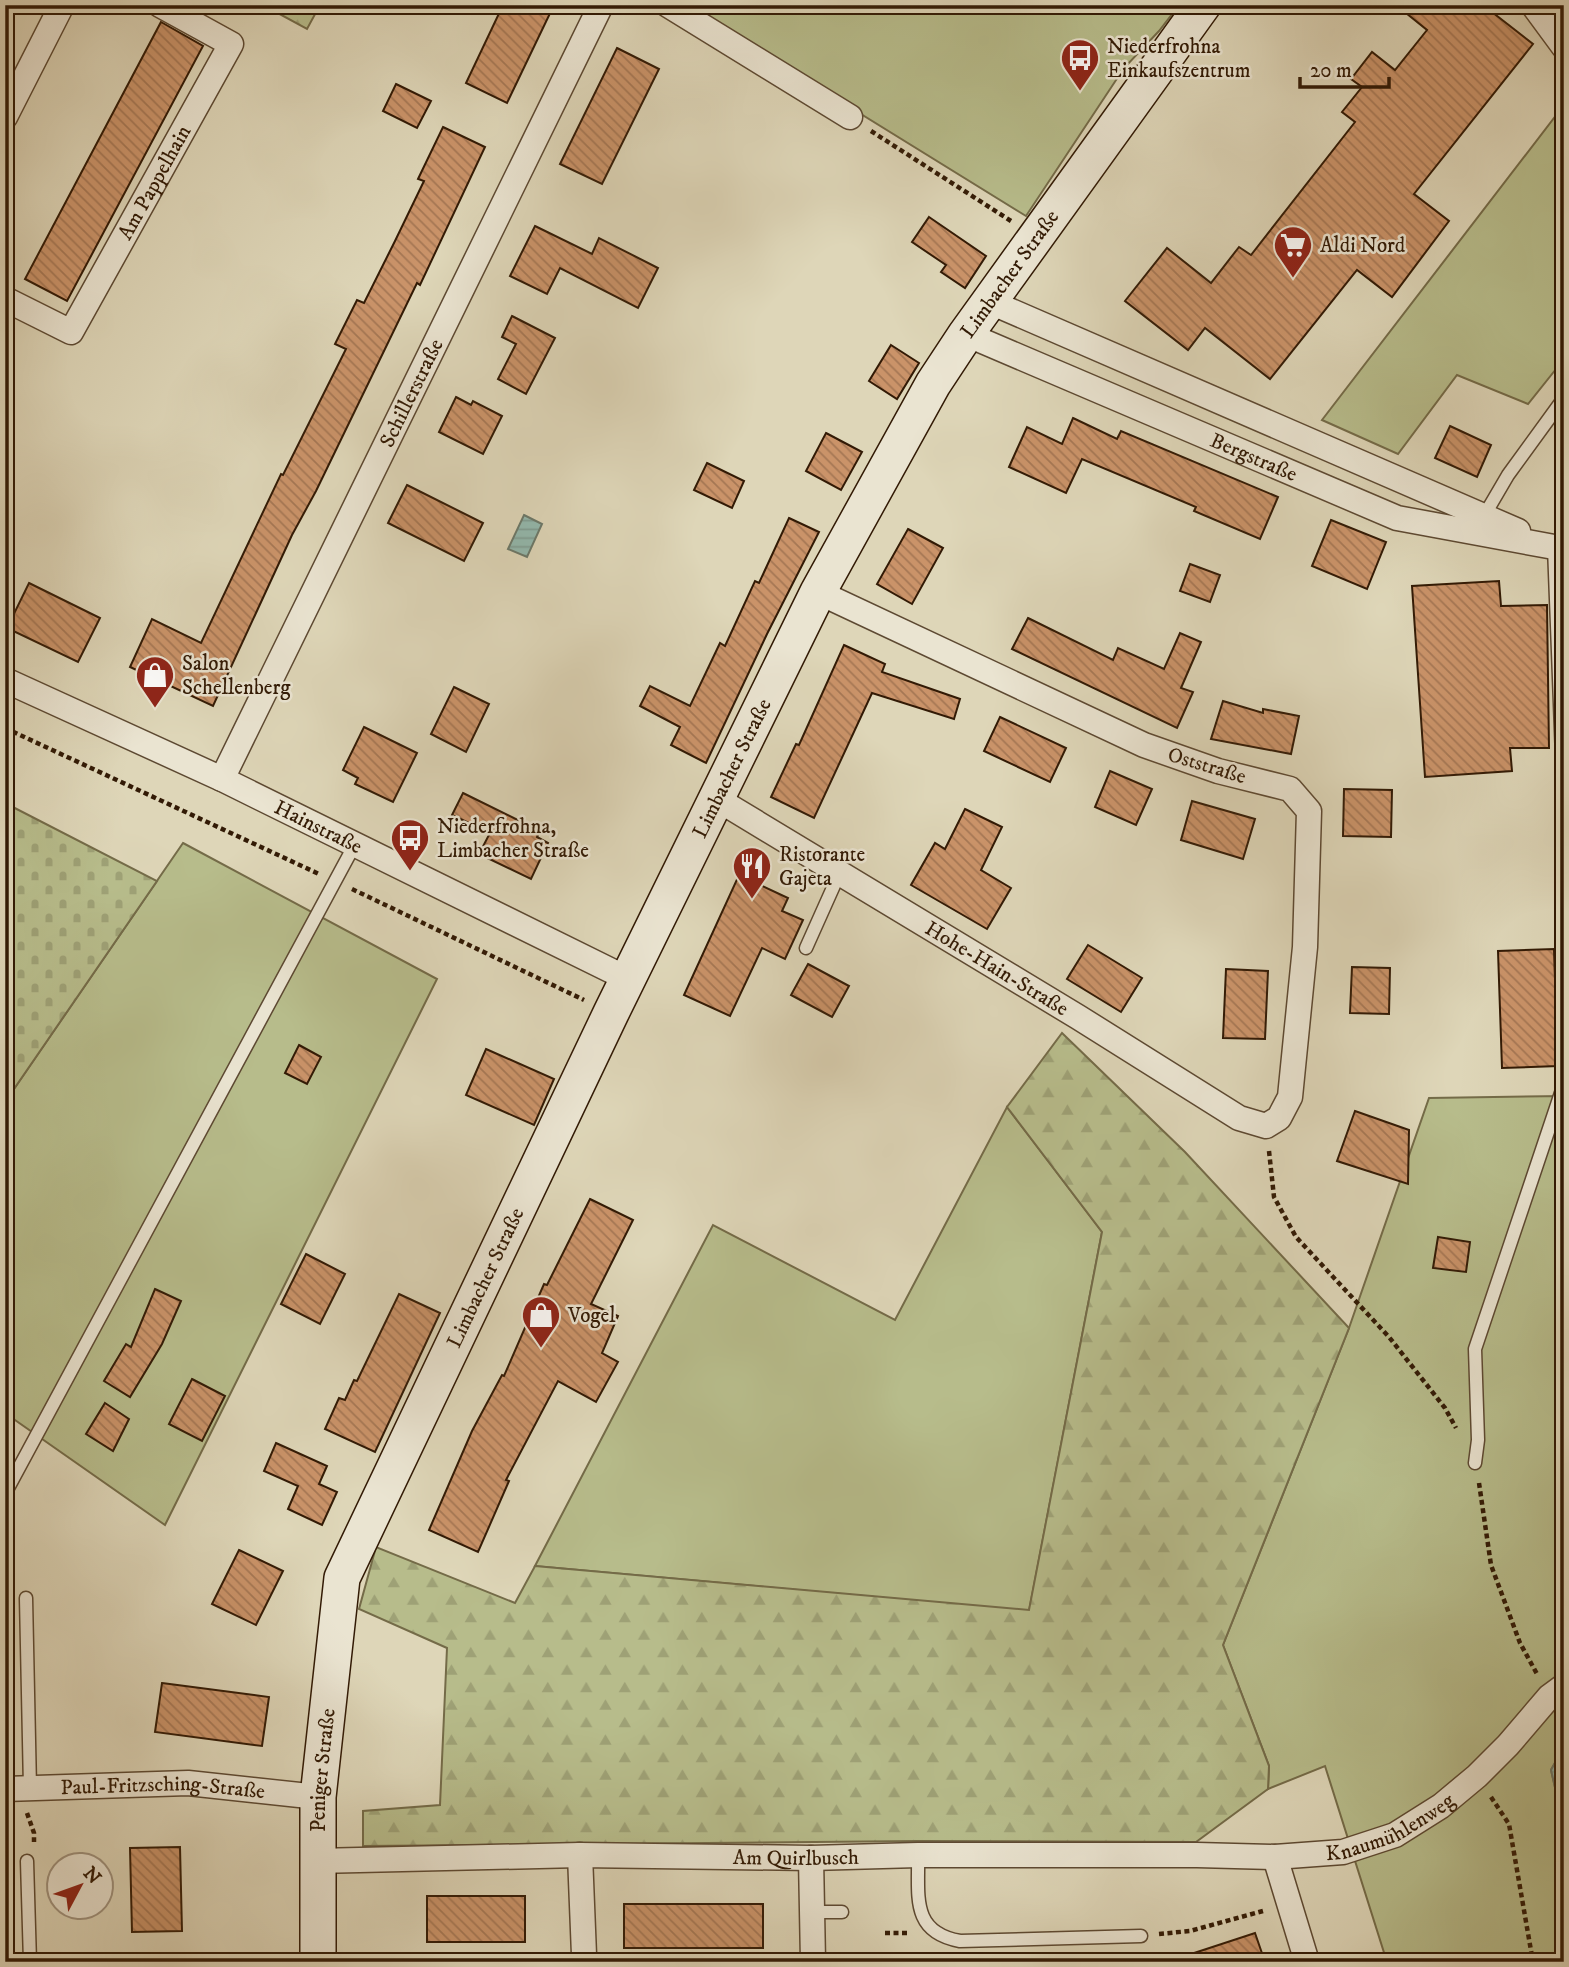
<svg xmlns="http://www.w3.org/2000/svg" width="1569" height="1967" viewBox="0 0 1569 1967" font-family="'IM FELL DW Pica',serif">
<style>
.green{fill:#b7bc8b;stroke:#746b48;stroke-width:2}
.forest{fill:url(#forest-firs);stroke:#746b48;stroke-width:2}
.cemetery{fill:url(#cemetery-stones);stroke:#746b48;stroke-width:2}
.water{fill:url(#water-rules);stroke:#6c796a;stroke-width:2}
.building{fill:url(#building-back-hatch);stroke:#321a05;stroke-width:2}
.lines{fill:none;stroke-linecap:round;stroke-linejoin:round}
.lane-casing{stroke:#5d4932;stroke-width:15}
.street-casing{stroke:#5d4932;stroke-width:27}
.secondary-casing{stroke:#321a05;stroke-width:38}
.path{stroke:#321a05;stroke-width:4.5;stroke-dasharray:5 3.5;stroke-linecap:butt}
.lane{stroke:#eae4d1;stroke-width:12}
.street{stroke:#eae4d1;stroke-width:24}
.secondary{stroke:#eae4d1;stroke-width:35}
.labels{text-anchor:middle;stroke-width:5;stroke-linejoin:round;paint-order:stroke}
.poi-label{font-size:21px;fill:#321a05;stroke:#eae4d1;text-anchor:start}
.street-label{font-size:21px;fill:#321a05;stroke:#eae4d1}
</style>
<defs>
<pattern id="forest-firs" width="22" height="20" patternUnits="userSpaceOnUse" patternTransform="scale(1.75)"><rect width="22" height="20" fill="#b7bc8b"/><path d="M5 1l3.5 6h-7zM16 11l3.5 6h-7z" fill="#9ea176"/></pattern>
<pattern id="cemetery-stones" width="16" height="16" patternUnits="userSpaceOnUse" patternTransform="scale(1.75)"><rect width="16" height="16" fill="#b7bc8b"/><path d="M2 7V4a2 2 0 0 1 4 0v3zM10 15v-3a2 2 0 0 1 4 0v3z" fill="#9ea176"/></pattern>
<pattern id="water-rules" width="6" height="5" patternUnits="userSpaceOnUse" patternTransform="scale(1.75)"><rect width="6" height="5" fill="#93b9ae"/><path d="M0 2.5h6" fill="none" stroke="#7f9e94"/></pattern>
<pattern id="building-back-hatch" width="6" height="6" patternUnits="userSpaceOnUse" patternTransform="scale(1.75)"><rect width="6" height="6" fill="#ca9369"/><path d="M-1 5l2 2M0 0l6 6M5-1l2 2" fill="none" stroke="#a57754"/></pattern>
</defs>
<rect width="100%" height="100%" fill="#ded6b8"/>
<filter id="stains"><feTurbulence type="fractalNoise" baseFrequency=".00286" numOctaves="4"/><feColorMatrix values="0 0 0 0 .2 0 0 0 0 .09 0 0 0 0 .02 0 0 0 .5 -.17"/></filter>
<radialGradient id="worn" r=".72"><stop offset=".6" stop-color="#630" stop-opacity="0"/><stop offset="1" stop-color="#630" stop-opacity=".3"/></radialGradient>
<g class="green">
<polygon points="694,5 1179,5 1159,31 1124,68 1026,216 699,14"/>
<polygon points="1564,105 1564,263 1558,273 1564,287 1564,359 1528,404 1457,375 1398,454 1322,420"/>
<polygon points="183,843 437,979 165,1525 5,1413 5,1102"/>
<polygon points="1564,1096 1564,1747 1551,1770 1564,1826 1564,1962 1387,1962 1325,1766 1268,1789 1269,1766 1223,1645 1349,1328 1429,1098"/>
<polygon points="1007,1107 1102,1232 1029,1611 535,1566 713,1225 895,1320"/>
</g>
<g class="forest">
<polygon points="263,5 320,5 307,29"/>
<polygon points="1062,1033 1185,1152 1349,1328 1223,1645 1269,1766 1268,1789 1196,1842 919,1841 363,1846 363,1811 440,1805 447,1648 359,1609 376,1547 515,1603 535,1566 1029,1610 1102,1232 1007,1107"/>
</g>
<polygon class="cemetery" points="5,803 157,881 5,1102"/>
<g class="water">
<polygon points="524,515 542,524 527,557 508,549"/>
<polygon points="1564,1747 1564,1826 1551,1770"/>
</g>
<g class="building">
<polygon points="503,5 554,5 507,103 466,83"/>
<polygon points="1396,5 1483,5 1533,44 1414,194 1449,221 1392,297 1357,270 1270,379 1205,328 1188,350 1125,301 1167,248 1211,283 1239,247 1251,255 1355,122 1342,112 1362,87 1351,79 1372,52 1395,70 1427,30"/>
<polygon points="161,22 203,46 67,301 25,279"/>
<polygon points="617,48 659,69 602,184 560,164"/>
<polygon points="396,84 431,101 417,128 383,111"/>
<polygon points="443,127 485,147 420,285 417,283 316,491 292,535 213,706 130,667 152,619 201,643 281,474 283,475 346,349 335,344 357,300 364,303 395,241 424,181 418,179"/>
<polygon points="929,217 986,256 965,288 941,272 946,265 912,242"/>
<polygon points="535,226 592,254 599,238 658,268 638,308 560,268 547,294 510,276"/>
<polygon points="512,316 555,338 526,394 498,379 516,344 502,337"/>
<polygon points="891,345 919,363 897,399 869,381"/>
<polygon points="456,397 471,405 473,401 502,416 483,454 439,432"/>
<polygon points="1073,418 1117,439 1121,431 1278,497 1260,539 1194,511 1196,507 1082,459 1066,493 1009,467 1027,427 1062,444"/>
<polygon points="1450,426 1491,445 1477,477 1435,458"/>
<polygon points="826,433 862,452 841,490 806,471"/>
<polygon points="707,463 744,481 732,508 694,490"/>
<polygon points="407,485 483,523 464,561 388,523"/>
<polygon points="789,518 819,532 767,634 706,763 671,745 680,727 640,706 650,686 690,706 720,643 725,646 755,581 759,583"/>
<polygon points="1331,520 1386,542 1367,589 1312,566"/>
<polygon points="908,529 943,548 912,604 877,584"/>
<polygon points="1190,564 1220,575 1210,602 1180,591"/>
<polygon points="1499,581 1501,606 1547,605 1549,748 1510,748 1512,771 1425,777 1412,586"/>
<polygon points="29,583 100,618 78,662 7,628"/>
<polygon points="1028,618 1113,660 1118,648 1164,669 1180,633 1201,642 1181,688 1193,692 1177,728 1012,649"/>
<polygon points="844,645 885,664 882,672 960,699 954,719 872,693 814,818 771,797 796,744 799,745"/>
<polygon points="454,687 489,704 466,752 431,734"/>
<polygon points="1223,701 1263,713 1263,709 1299,716 1291,754 1211,739"/>
<polygon points="1000,717 1066,748 1050,782 984,751"/>
<polygon points="364,727 417,753 393,802 355,784 358,778 343,770"/>
<polygon points="1110,771 1152,789 1136,825 1095,807"/>
<polygon points="1344,789 1392,790 1391,837 1343,836"/>
<polygon points="463,793 540,831 537,837 548,843 531,879 479,854 490,833 452,815"/>
<polygon points="1192,801 1255,819 1243,859 1181,840"/>
<polygon points="965,809 1002,827 981,870 1011,888 987,929 911,885 935,843 945,849"/>
<polygon points="739,875 788,898 782,911 803,920 785,959 762,948 730,1016 684,995"/>
<polygon points="1088,945 1142,978 1121,1012 1067,979"/>
<polygon points="1554,949 1558,1066 1502,1068 1498,951"/>
<polygon points="808,964 849,986 832,1017 791,995"/>
<polygon points="1352,967 1390,968 1389,1014 1350,1013"/>
<polygon points="1226,969 1268,971 1265,1039 1223,1038"/>
<polygon points="299,1045 321,1057 307,1084 285,1073"/>
<polygon points="486,1049 554,1079 534,1125 466,1095"/>
<polygon points="1355,1111 1409,1130 1408,1184 1337,1161"/>
<polygon points="590,1199 633,1220 591,1304 618,1316 602,1353 618,1362 596,1402 558,1381 506,1480 509,1481 478,1552 429,1530 472,1431 502,1375 504,1376 544,1284 547,1285"/>
<polygon points="1438,1237 1470,1242 1466,1272 1433,1268"/>
<polygon points="306,1254 345,1274 320,1324 281,1304"/>
<polygon points="155,1289 181,1301 162,1344 130,1397 104,1381 126,1344 131,1347"/>
<polygon points="399,1294 440,1313 375,1452 325,1429 339,1398 345,1400 354,1380 357,1381"/>
<polygon points="192,1379 225,1396 202,1441 169,1424"/>
<polygon points="105,1403 129,1419 113,1451 86,1434"/>
<polygon points="276,1443 327,1466 319,1484 337,1492 322,1525 288,1509 298,1486 264,1471"/>
<polygon points="239,1550 283,1571 256,1625 212,1604"/>
<polygon points="162,1683 269,1697 262,1746 155,1732"/>
<polygon points="180,1847 182,1931 132,1932 130,1848"/>
<rect x="427" y="1896" width="98" height="46"/>
<rect x="624" y="1904" width="139" height="44"/>
<polygon points="1255,1933 1265,1962 1183,1962 1182,1957"/>
</g>
<g class="lines">
<g class="lane-casing">
<g id="lane">
<polyline points="1484,516 1508,475 1564,398"/>
<polyline points="1554,547 1564,809"/>
<polyline points="806,948 840,872"/>
<polyline points="1475,1463 1478,1440 1475,1349 1564,1084"/>
<polyline points="7,1490 354,846"/>
<polyline points="26,1598 30,1788"/>
<path d="M918,1855C919,1895 910,1932 960,1941L1141,1936"/>
<polyline points="27,1861 30,1962"/>
<polyline points="813,1912 842,1912"/>
</g>
</g>
<g class="street-casing">
<g id="street">
<polyline points="668,5 850,117"/>
<polyline points="1533,5 1564,47"/>
<polyline points="5,117 62,5"/>
<path id="s1" d="M5,299L71,332L231,44L160,5"/>
<polyline points="988,301 1518,531"/>
<path id="s2" d="M966,334L1397,518L1554,547"/>
<path id="s3" d="M5,680L222,779L628,979"/>
<path id="s4" d="M222,779L601,5"/>
<path id="s5" d="M717,799L1078,1017L1239,1118L1266,1126L1279,1118L1290,1097L1305,947L1309,811L1290,789L1218,771L1144,745L818,592"/>
<path id="s6" d="M5,1789L188,1783L318,1797"/>
<polyline points="580,1855 584,1955 587,1962"/>
<polyline points="1275,1857 1307,1962"/>
<polyline points="811,1858 813,1962"/>
<path id="s7" d="M316,1861L580,1855L811,1858L918,1855H1197L1275,1857L1343,1852L1395,1835L1441,1806L1477,1776L1508,1745L1549,1697L1564,1686"/>
</g>
</g>
<g class="secondary-casing">
<g id="secondary">
<path id="s8" d="M318,1962V1797L342,1578L611,1013L818,592L933,384L966,334L1203,5"/>
</g>
</g>
<g class="path">
<polyline points="871,131 1011,221"/>
<polyline points="5,728 319,874"/>
<polyline points="352,889 584,1000"/>
<polyline points="1269,1151 1274,1197 1296,1237 1389,1337 1445,1408 1456,1428"/>
<polyline points="1479,1483 1491,1565 1520,1643 1537,1674"/>
<polyline points="1491,1797 1509,1824 1533,1962"/>
<polyline points="27,1813 34,1833 34,1842"/>
<polyline points="885,1933 909,1933"/>
<polyline points="1159,1934 1190,1931 1263,1911"/>
</g>
<use href="#lane" class="lane"/>
<use href="#street" class="street"/>
<use href="#secondary" class="secondary"/>
</g>
<defs>
<g id="bus-pin" transform="scale(2.0125)"><path d="M0 17L-7.5 6A9.5 9.5 0 1 1 7.5 6Z" fill="#8f2418" stroke="#eae4d1"/><path d="M-5-6H5V4H4V6H2V4H-2V6H-4V4H-5ZM-3.5-4V0h7V-4ZM-3.5 1.2v1.5H-2V1.2ZM2 1.2v1.5H3.5V1.2Z" fill="#fff"/></g>
<g id="supermarket-pin" transform="scale(2.0125)"><path d="M0 17L-7.5 6A9.5 9.5 0 1 1 7.5 6Z" fill="#8f2418" stroke="#eae4d1"/><path d="M-6-5.5h2.5l.6 2H6L4.5 2H-2.5L-4.4-4H-6ZM-1.5 3.2a1.3 1.3 0 1 0 .1 0ZM3 3.2a1.3 1.3 0 1 0 .1 0Z" fill="#fff"/></g>
<g id="shop-pin" transform="scale(2.0125)"><path d="M0 17L-7.5 6A9.5 9.5 0 1 1 7.5 6Z" fill="#8f2418" stroke="#eae4d1"/><path d="M-5-2.5h2.3a2.7 3.5 0 0 1 5.4 0H5L5.5 6h-11ZM-1.5-2.5h3a1.5 2.3 0 0 0-3 0Z" fill="#fff"/></g>
<g id="restaurant-pin" transform="scale(2.0125)"><path d="M0 17L-7.5 6A9.5 9.5 0 1 1 7.5 6Z" fill="#8f2418" stroke="#eae4d1"/><path d="M-5-6h1v4h1v-4h1v4h1v-4h1v5L-1.5 .5V6h-2V.5L-5-1ZM5-6V6H3V1.5H1.5Q1.5-4 5-6Z" fill="#fff"/></g>
</defs>
<g fill-rule="evenodd">
<use href="#bus-pin" x="1080" y="58"/>
<use href="#supermarket-pin" x="1293" y="245"/>
<use href="#shop-pin" x="155" y="675"/>
<use href="#bus-pin" x="410" y="838"/>
<use href="#restaurant-pin" x="752" y="866"/>
<use href="#shop-pin" x="541" y="1315"/>
</g>
<g class="labels">
<g class="poi-label">
<text x="1107" y="53">Niederfrohna<tspan x="1107" dy="24">Einkaufszentrum</tspan></text>
<text x="1320" y="252">Aldi Nord</text>
<text x="182" y="670">Salon<tspan x="182" dy="24">Schellenberg</tspan></text>
<text x="437" y="833">Niederfrohna,<tspan x="437" dy="24">Limbacher Straße</tspan></text>
<text x="779" y="861">Ristorante<tspan x="779" dy="24">Gajeta</tspan></text>
<text x="568" y="1322">Vogel</text>
</g>
<g class="street-label">
<text dy="7" stroke="none"><textPath href="#s1" startOffset="245">Am Pappelhain</textPath></text>
<text dy="7" stroke="none"><textPath href="#s8" startOffset="1852">Limbacher Straße</textPath></text>
<text dy="7" stroke="none"><textPath href="#s4" startOffset="430">Schillerstraße</textPath></text>
<text dy="7" stroke="none"><textPath href="#s2" startOffset="313">Bergstraße</textPath></text>
<text transform="translate(1207 765) rotate(17)" y="7">Oststraße</text>
<text dy="7" stroke="none"><textPath href="#s8" startOffset="1284">Limbacher Straße</textPath></text>
<text dy="7" stroke="none"><textPath href="#s3" startOffset="346">Hainstraße</textPath></text>
<text dy="7" stroke="none"><textPath href="#s5" startOffset="327">Hohe-Hain-Straße</textPath></text>
<text dy="7" stroke="none"><textPath href="#s8" startOffset="718">Limbacher Straße</textPath></text>
<text dy="7" stroke="none"><textPath href="#s8" startOffset="192">Peniger Straße</textPath></text>
<text dy="7" stroke="none"><textPath href="#s6" startOffset="158">Paul-Fritzsching-Straße</textPath></text>
<text dy="7" stroke="none"><textPath href="#s7" startOffset="1080">Knaumühlenweg</textPath></text>
<text dy="7" stroke="none"><textPath href="#s7" startOffset="480">Am Quirlbusch</textPath></text>
</g>
</g>
<rect width="1569" height="1967" fill="none" stroke="#ded6b8" stroke-width="28"/>
<rect x="7" y="7" width="1555" height="1953" fill="none" stroke="#321a05" stroke-width="3.5"/>
<rect x="14" y="14" width="1541" height="1939" fill="none" stroke="#321a05" stroke-width="2"/>
<g transform="translate(80 1886) rotate(49)"><circle r="33" fill="#eae4d1" stroke="#a0937f" stroke-width="2"/>
<path d="M0-5L12 26L0 18L-12 26Z" fill="#8f2418"/>
<text y="-10" font-size="19" font-weight="bold" text-anchor="middle" fill="#321a05">N</text>
</g>
<path d="M1300 77v10h89v-10" fill="none" stroke="#321a05" stroke-width="3.5"/>
<text x="1310" y="77" font-size="21" fill="#321a05" stroke="#eae4d1" stroke-width="5" paint-order="stroke">20 m</text>
<rect width="100%" height="100%" filter="url(#stains)"/>
<rect width="100%" height="100%" fill="url(#worn)"/>
</svg>
